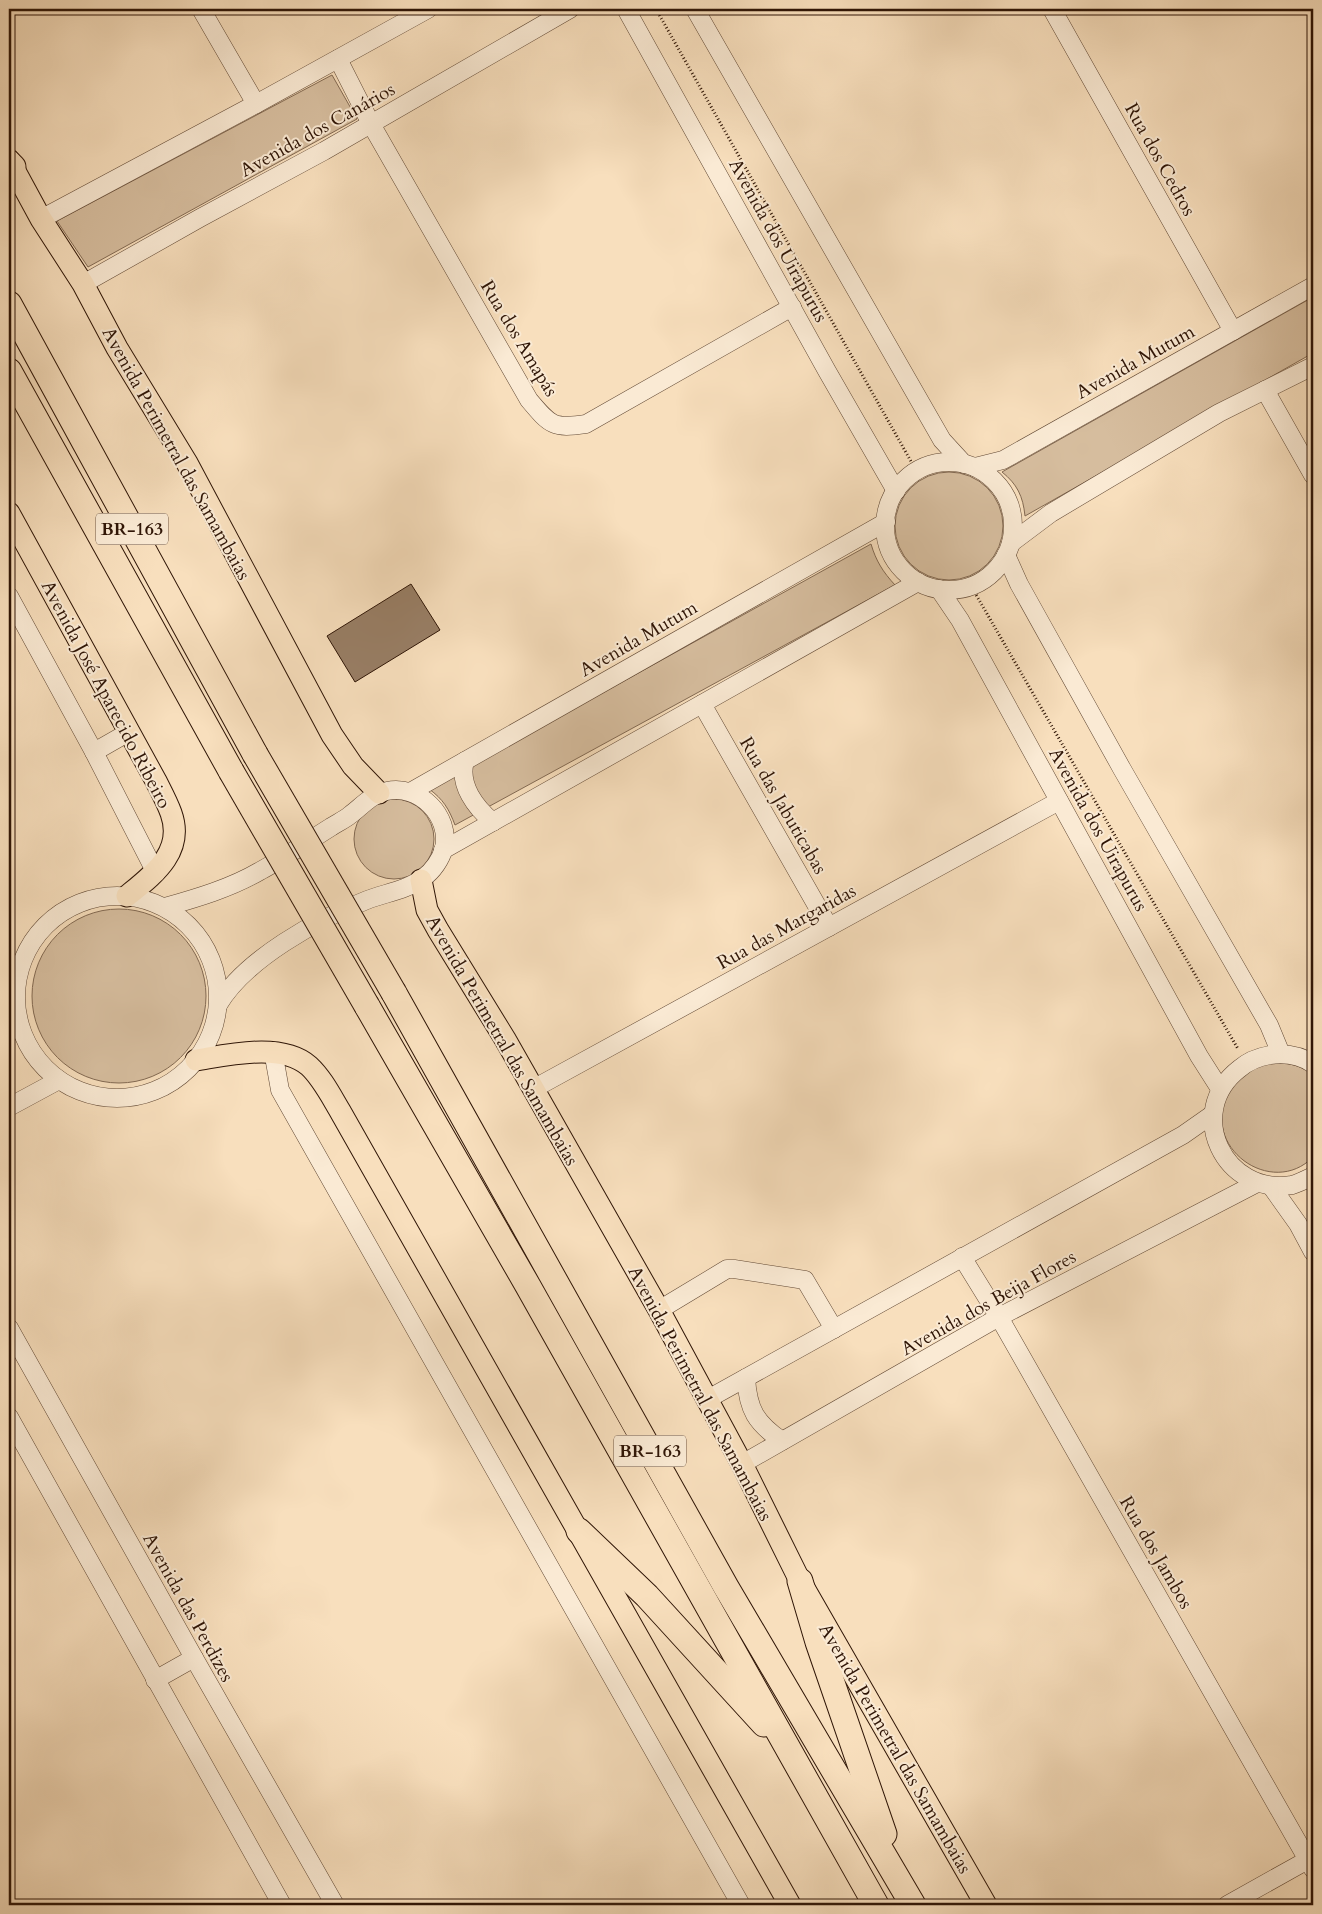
<svg xmlns="http://www.w3.org/2000/svg" width="1322" height="1914" viewBox="0 0 1322 1914" font-family="Cardo,serif">
<style>
.green{fill:#d6bd9e;stroke:#826952}
.building{fill:#987e65;stroke:#2f1506}
.lines{fill:none;stroke-linecap:round;stroke-linejoin:round}
.minor-casing{stroke:#614834;stroke-width:19}
.major-casing{stroke:#2f1506;stroke-width:23}
.highway-casing{stroke:#2f1506;stroke-width:27}
.path{stroke:#2f1506;stroke-width:3;stroke-dasharray:1 2.5;stroke-linecap:butt}
.minor{stroke:#faead4;stroke-width:18}
.major{stroke:#f8dfbd;stroke-width:21}
.highway{stroke:#f8dfbd;stroke-width:25}
.highway-bridge-casing{stroke:#2f1506;stroke-width:27;stroke-linecap:butt}
.highway-bridge{stroke:#f8dfbd;stroke-width:25}
.labels{text-anchor:middle;stroke-width:4;stroke-linejoin:round;paint-order:stroke}
.shield{fill:#faead4;stroke:#6c5544;stroke-width:1}
.shield-label{font-size:18px;font-weight:bold;fill:#2f1506}
.street-label{font-size:19px;fill:#2f1506;stroke:#faead4}
</style>
<rect width="100%" height="100%" fill="#f8dfbd"/>
<filter id="stains"><feTurbulence type="fractalNoise" baseFrequency=".004" numOctaves="4"/><feColorMatrix values="0 0 0 0 .2 0 0 0 0 .09 0 0 0 0 .02 0 0 0 .5 -.17"/></filter>
<radialGradient id="worn" r=".72"><stop offset=".6" stop-color="#630" stop-opacity="0"/><stop offset="1" stop-color="#630" stop-opacity=".3"/></radialGradient>
<g class="green">
<polygon points="332,75 357,119 88,267 57,221"/>
<path d="M1313,297V353L1025,516C1023,496 1017,484 1002,472Z"/>
<circle cx="949" cy="526" r="54"/>
<path d="M871,544C876,561 883,572 895,585L455,825C449,809 443,799 429,789Z"/>
<circle cx="394" cy="839" r="40"/>
<circle cx="119" cy="996" r="87"/>
<path d="M1263,1062C1282,1063 1298,1062 1313,1075V1157C1272,1199 1198,1147 1229,1091C1231,1087 1233,1081 1237,1078C1243,1071 1255,1067 1263,1062Z"/>
</g>
<polygon class="building" points="411,584 440,630 355,682 327,636"/>
<g class="lines">
<g class="minor-casing">
<g id="minor">
<polyline points="201,9 256,104"/>
<polyline points="626,9 827,371 896,491"/>
<polyline points="695,9 942,440 964,464"/>
<polyline points="1052,9 1233,331"/>
<path d="M338,59L371,124L529,400C550,425 553,429 586,424L792,307"/>
<polyline points="41,219 256,104 428,9"/>
<polyline points="83,284 200,218 324,151 570,9"/>
<polyline points="1265,390 1313,475"/>
<circle cx="949" cy="526" r="64"/>
<polyline points="975,467 1003,460 1313,286"/>
<polyline points="1011,543 1051,513 1219,413 1313,366"/>
<polyline points="1006,555 1019,584 1122,769 1269,1025 1281,1054"/>
<polyline points="939,589 960,620 1199,1056 1220,1089"/>
<polyline points="9,596 94,752 156,873"/>
<polyline points="702,704 829,927"/>
<polyline points="94,752 129,732"/>
<path d="M465,761C458,785 476,808 493,822"/>
<polyline points="412,791 886,522"/>
<polyline points="443,850 918,582"/>
<circle cx="117" cy="997" r="101"/>
<path d="M165,907C197,898 231,888 260,871C284,858 307,842 331,827C337,823 344,820 350,815C362,806 372,794 387,791C419,784 451,816 444,848C441,859 433,871 423,878C407,890 385,893 367,900C318,919 245,959 218,1005"/>
<polyline points="273,1051 280,1090 741,1905"/>
<path d="M1313,1064C1300,1055 1285,1053 1270,1055C1258,1057 1247,1062 1239,1069C1184,1112 1224,1196 1292,1185C1299,1183 1307,1179 1313,1176"/>
<polyline points="533,1089 1059,801"/>
<polyline points="9,1107 59,1080"/>
<polyline points="1271,1186 1298,1224 1313,1252"/>
<polyline points="962,1257 999,1317 1313,1869"/>
<polyline points="659,1310 727,1269 734,1269 805,1280 834,1329"/>
<polyline points="9,1328 194,1658 335,1905"/>
<path d="M746,1378C748,1410 756,1423 782,1441"/>
<polyline points="706,1400 1183,1135 1213,1114"/>
<polyline points="9,1417 282,1905"/>
<polyline points="742,1464 999,1317 1257,1183"/>
<polyline points="155,1680 194,1658"/>
<polyline points="1227,1905 1313,1857"/>
</g>
</g>
<g class="major-casing">
<g id="major">
<polyline points="9,160 41,219 83,284 117,348 187,463 332,735 353,766 379,793"/>
<path d="M9,513L156,781C161,791 167,802 171,813C185,852 153,875 127,896"/>
<polyline points="421,880 427,910 438,930 505,1039 659,1310 742,1464 800,1581 986,1905"/>
<path d="M196,1060C228,1055 282,1042 309,1066C322,1078 331,1096 340,1111L790,1905"/>
</g>
</g>
<g class="highway-casing">
<g id="highway">
<polyline points="9,163 13,167"/>
<polyline points="9,304 255,754"/>
<polyline points="9,371 231,771"/>
<polyline points="394,993 726,1587 913,1905"/>
<polyline points="367,1006 528,1286 876,1905"/>
<polyline points="579,1531 647,1596 764,1724"/>
<polyline points="800,1581 818,1642 884,1834"/>
</g>
</g>
<g class="path">
<polyline points="656,9 917,472"/>
<polyline points="971,586 1238,1049"/>
</g>
<use href="#minor" class="minor"/>
<use href="#major" class="major"/>
<use href="#highway" class="highway"/>
<g class="highway-bridge-casing">
<g id="highway-bridge">
<polyline points="255,754 394,993"/>
<polyline points="231,771 367,1006"/>
</g>
</g>
<use href="#highway-bridge" class="highway-bridge"/>
</g>
<g class="labels">
<g class="shield">
<rect x="96" y="513.5" width="72" height="31" rx="4"/>
<rect x="614" y="1435.5" width="72" height="31" rx="4"/>
</g>
<g class="shield-label">
<text x="132" y="535">BR-163</text>
<text x="650" y="1457">BR-163</text>
</g>
<g class="street-label">
<text transform="translate(317 129) rotate(-29)" y="7">Avenida dos Canários</text>
<text transform="translate(1161 159) rotate(61)" y="7">Rua dos Cedros</text>
<text transform="translate(779 240) rotate(61)" y="7">Avenida dos Uirapurus</text>
<text transform="translate(520 338) rotate(59)" y="7">Rua dos Amapás</text>
<text transform="translate(1135 361) rotate(-29)" y="7">Avenida Mutum</text>
<text transform="translate(177 453) rotate(61)" y="7">Avenida Perimetral das Samambaias</text>
<text transform="translate(638 638) rotate(-30)" y="7">Avenida Mutum</text>
<text transform="translate(107 694) rotate(62)" y="7">Avenida José Aparecido Ribeiro</text>
<text transform="translate(784 805) rotate(60)" y="7">Rua das Jabuticabas</text>
<text transform="translate(1099 829) rotate(61)" y="7">Avenida dos Uirapurus</text>
<text transform="translate(786 926) rotate(-29)" y="7">Rua das Margaridas</text>
<text transform="translate(503 1040) rotate(60)" y="7">Avenida Perimetral das Samambaias</text>
<text transform="translate(988 1302) rotate(-29)" y="7">Avenida dos Beija Flores</text>
<text transform="translate(701 1393) rotate(62)" y="7">Avenida Perimetral das Samambaias</text>
<text transform="translate(1157 1552) rotate(60)" y="7">Rua dos Jambos</text>
<text transform="translate(189 1607) rotate(61)" y="7">Avenida das Perdizes</text>
<text transform="translate(896 1748) rotate(60)" y="7">Avenida Perimetral das Samambaias</text>
</g>
</g>
<rect width="1322" height="1914" fill="none" stroke="#f8dfbd" stroke-width="30"/>
<rect x="10" y="10" width="1302" height="1894" fill="none" stroke="#2f1506" stroke-width="2.5"/>
<rect x="15" y="15" width="1292" height="1884" fill="none" stroke="#2f1506"/>
<rect width="100%" height="100%" filter="url(#stains)"/>
<rect width="100%" height="100%" fill="url(#worn)"/>
</svg>
